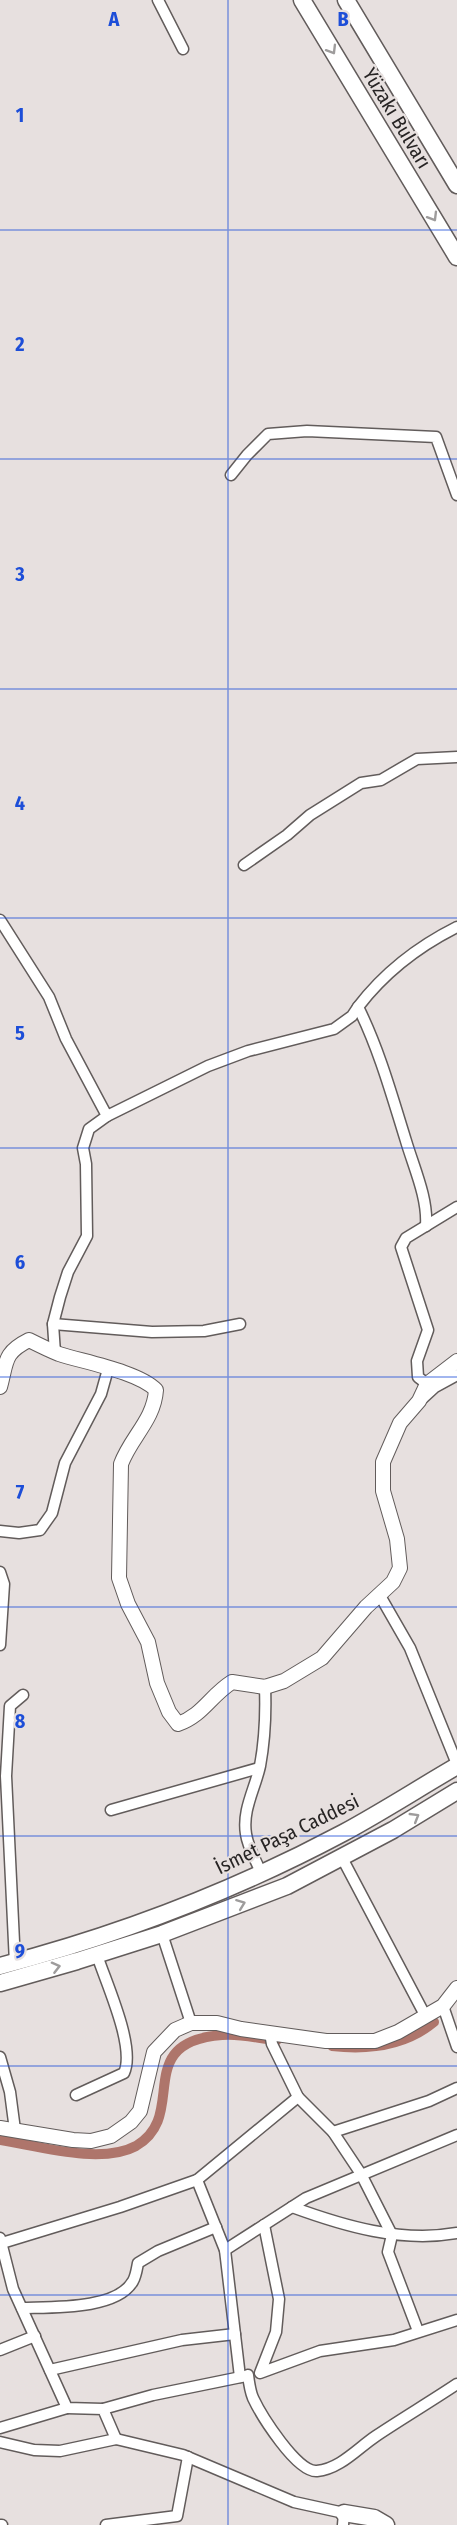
<svg xmlns="http://www.w3.org/2000/svg" width="457" height="2525" viewBox="0 0 457 2525" font-family="'Fira Sans Condensed',sans-serif">
<style>
.lines{fill:none;stroke-linecap:round;stroke-linejoin:round}
.canal{stroke:#ae756b;stroke-width:10}
.minor-casing{stroke:#625c5b;stroke-width:13}
.tertiary-casing{stroke:#625c5b;stroke-width:16}
.secondary-casing{stroke:#625c5b;stroke-width:19}
.minor{stroke:#fff;stroke-width:10}
.tertiary{stroke:#fff;stroke-width:14}
.secondary{stroke:#fff;stroke-width:16}
.oneway{stroke:#9e9c9c}
.grid{fill:none;stroke:#1d4ed8;stroke-width:1.5;stroke-opacity:0.55}
.labels{text-anchor:middle;stroke-width:4.5;stroke-linejoin:round;paint-order:stroke}
.street-label{font-size:20px;fill:#272424;stroke:#e7e0df}
.grid-label{font-size:20px;text-anchor:middle;font-weight:bold;fill:#1d4ed8;stroke:#e7e0df;stroke-width:4.5;stroke-linejoin:round;paint-order:stroke}
</style>
<rect width="100%" height="100%" fill="#e7e0df"/>
<g class="lines">
<g class="canal">
<path d="M332,2046C367,2050 405,2046 434,2022"/>
<path d="M0,2140C38,2146 101,2165 136,2146C190,2115 130,2042 222,2035C240,2033 260,2039 277,2040"/>
</g>
<g class="minor-casing">
<g id="minor">
<polyline points="158,0 183,49"/>
<polyline points="231,475 247,455 268,434 307,431 436,437 457,495"/>
<polyline points="244,865 287,835 310,815 361,783 381,780 417,759 457,757"/>
<polyline points="0,920 49,997 66,1039 107,1116 89,1129 83,1148 86,1164 87,1236 68,1272 60,1297 53,1324 55,1353"/>
<polyline points="107,1116 208,1066 248,1051 334,1029 352,1016 358,1007"/>
<path d="M426,1226C428,1198 414,1168 406,1141C392,1096 379,1049 358,1007C384,973 419,946 457,927"/>
<polyline points="53,1324 152,1332 204,1331 240,1324"/>
<polyline points="427,1384 418,1377 417,1361 428,1330 401,1247 406,1238 457,1207"/>
<polyline points="423,1398 435,1387 457,1375"/>
<polyline points="0,1531 19,1533 40,1530 52,1513 65,1463 101,1394 108,1369"/>
<polyline points="0,1572 4,1584 0,1645"/>
<polyline points="379,1594 410,1648 457,1764"/>
<polyline points="111,1810 259,1768"/>
<polyline points="341,1856 426,2017"/>
<path d="M261,1873C256,1860 248,1848 246,1834C242,1810 255,1789 260,1766C265,1739 266,1713 265,1687"/>
<polyline points="162,1934 191,2023"/>
<polyline points="15,1963 6,1776 10,1706 23,1695"/>
<polyline points="443,2006 457,2047"/>
<polyline points="0,2057 10,2092 15,2130"/>
<path d="M76,2095L124,2073C136,2047 106,1983 97,1955"/>
<polyline points="298,2097 333,2132 361,2174 392,2235 388,2252 418,2331"/>
<polyline points="333,2132 429,2101 457,2088"/>
<polyline points="197,2180 225,2250 240,2377"/>
<path d="M292,2207C344,2226 401,2243 457,2233"/>
<polyline points="264,2225 279,2299 276,2332 260,2373 320,2351 394,2340 457,2320"/>
<polyline points="0,2238 13,2289 67,2408 103,2409 116,2439"/>
<polyline points="2,2243 120,2207 197,2180 298,2097 272,2044 270,2033"/>
<polyline points="225,2250 306,2198 457,2135"/>
<path d="M22,2308C51,2307 117,2310 133,2281C136,2276 137,2268 138,2263L158,2251L216,2227"/>
<polyline points="0,2350 35,2336"/>
<polyline points="50,2370 182,2340 235,2334"/>
<path d="M248,2375C249,2383 250,2391 253,2398C261,2415 297,2473 317,2471C340,2469 358,2448 376,2436C403,2418 430,2402 457,2384"/>
<polyline points="103,2409 153,2395 246,2376"/>
<polyline points="0,2428 67,2408"/>
<polyline points="0,2442 34,2450 60,2451 116,2439 183,2455 294,2502 344,2513 343,2525"/>
<polyline points="0,2525 2,2525"/>
<polyline points="106,2525 177,2516 188,2457"/>
</g>
</g>
<g class="tertiary-casing">
<g id="tertiary">
<path d="M0,1387C7,1362 3,1353 29,1340C39,1345 49,1350 59,1354C84,1362 139,1372 156,1390C154,1420 131,1437 121,1464L119,1578L128,1604L148,1642L157,1683L169,1712L178,1724C203,1715 210,1696 232,1682L265,1687L284,1681L322,1658L366,1607L393,1582L400,1568L397,1539L383,1491V1462L400,1423L419,1401L427,1384L457,1361"/>
<polyline points="0,2128 73,2140 91,2141 111,2136 131,2122 140,2111 154,2052 175,2030 191,2023 217,2023 241,2029 326,2041 375,2041 398,2032 443,2006 457,1988"/>
</g>
</g>
<g class="secondary-casing">
<g id="secondary">
<polyline points="302,0 457,257"/>
<polyline points="346,0 457,185"/>
<path d="M0,1966C119,1935 234,1891 343,1833C382,1812 419,1788 457,1766"/>
<polyline points="0,1983 77,1961 162,1934 287,1886 393,1830 457,1791"/>
<polyline points="344,2513 374,2518 386,2525"/>
</g>
</g>
<use href="#minor" class="minor"/>
<use href="#tertiary" class="tertiary"/>
<use href="#secondary" class="secondary"/>
</g>
<defs><path id="oneway-chevron" d="M-2-3.5L2.5 0L-2 3.5" fill="none" stroke-width="1.6" stroke-linecap="round" stroke-linejoin="round" transform="scale(1.5)"/></defs>
<g class="oneway">
<use href="#oneway-chevron" transform="translate(332 50) rotate(59)"/>
<use href="#oneway-chevron" transform="translate(433 217) rotate(59)"/>
<use href="#oneway-chevron" transform="translate(415 1817) rotate(-31)"/>
<use href="#oneway-chevron" transform="translate(241 1904) rotate(-21)"/>
<use href="#oneway-chevron" transform="translate(56 1967) rotate(-14)"/>
</g>
<path class="grid" d="M228,0V2525M0,230H457M0,459H457M0,689H457M0,918H457M0,1148H457M0,1377H457M0,1607H457M0,1836H457M0,2066H457M0,2295H457"/>
<g class="labels">
<g class="street-label">
<text transform="translate(397 118) rotate(59)" y="7">Yüzakı Bulvarı</text>
<text transform="translate(287 1834) rotate(-26)" y="7">İsmet Paşa Caddesi</text>
</g>
</g>
<g class="grid-label">
<text x="114" y="26">A</text>
<text x="343" y="26">B</text>
<text x="20" y="122">1</text>
<text x="20" y="351">2</text>
<text x="20" y="581">3</text>
<text x="20" y="810">4</text>
<text x="20" y="1040">5</text>
<text x="20" y="1269">6</text>
<text x="20" y="1499">7</text>
<text x="20" y="1728">8</text>
<text x="20" y="1958">9</text>
</g>
</svg>
